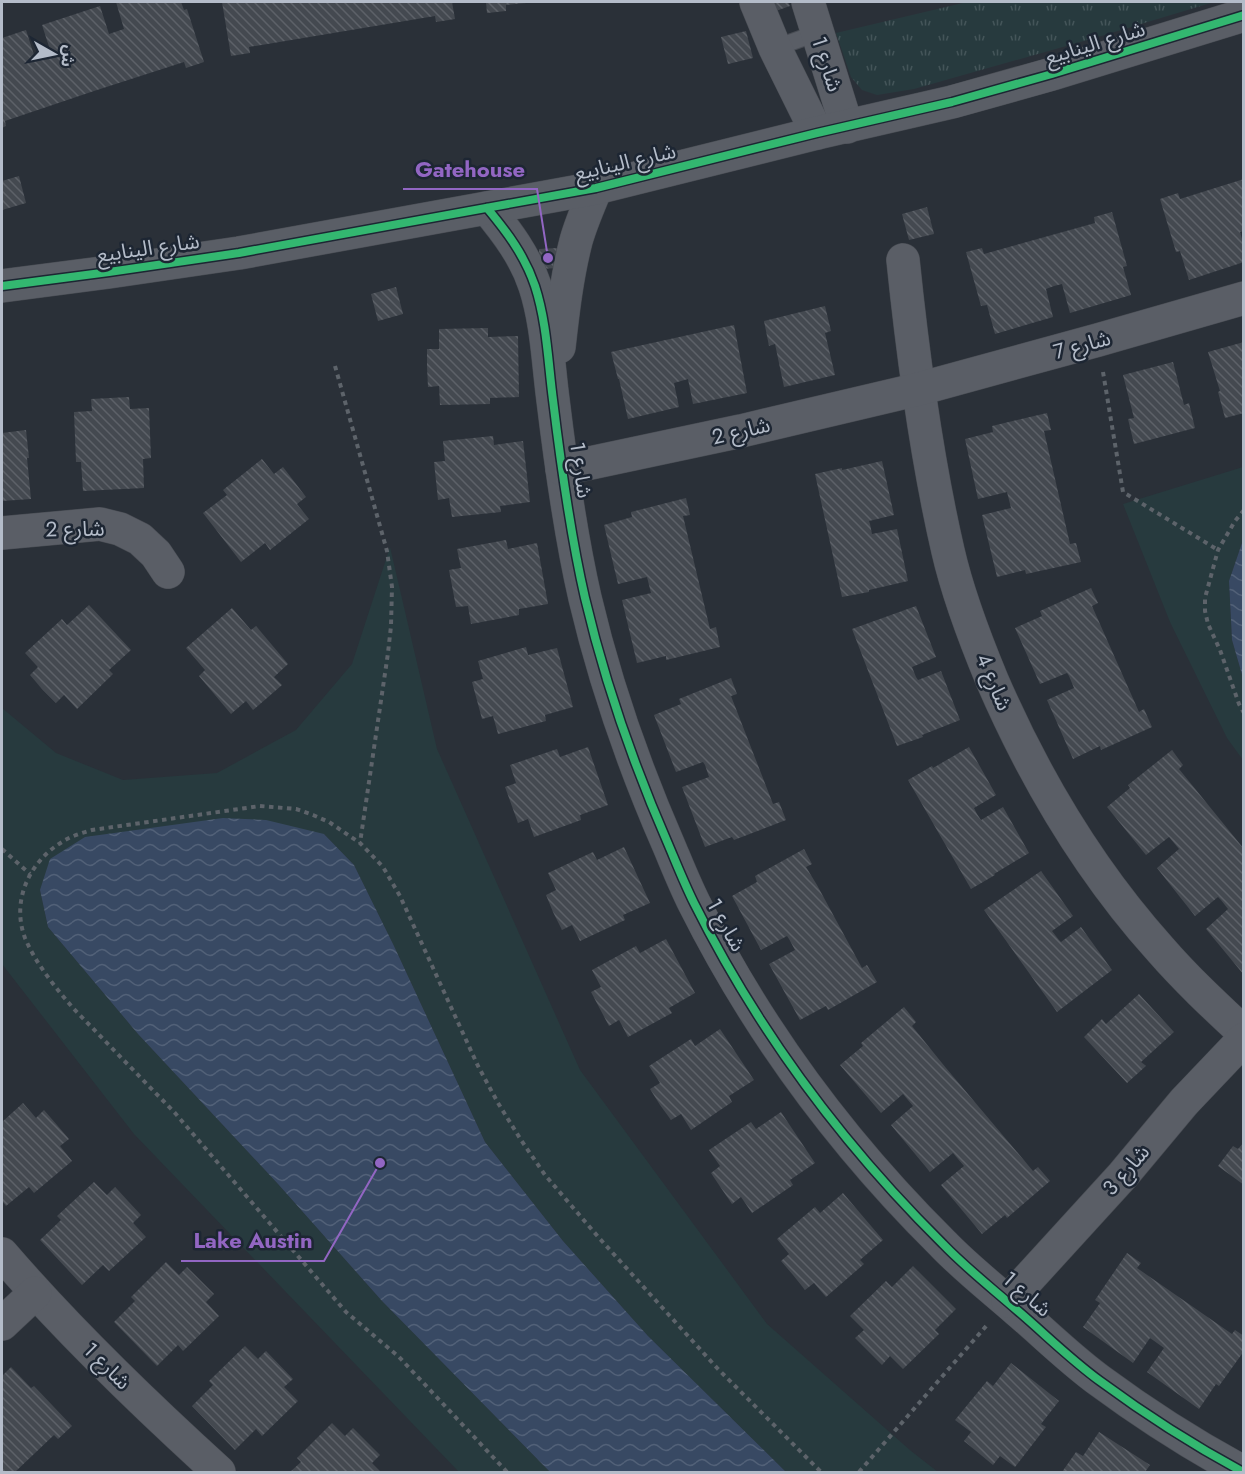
<svg xmlns="http://www.w3.org/2000/svg" width="1245" height="1474" viewBox="0 0 1245 1474" font-family="Jost,'Noto Sans Arabic',sans-serif">
<style>
.grass{fill:url(#grass-tufts)}
.park{fill:#273a3e}
.water{fill:url(#water-waves)}
.building{fill:url(#building-back-hatch)}
.lines{fill:none;stroke-linecap:round;stroke-linejoin:round}
.service-casing{stroke:#484c53;stroke-width:18}
.minor-casing{stroke:#484c53;stroke-width:34}
.tertiary-casing{stroke:#484c53;stroke-width:34}
.path{stroke:#5d636a;stroke-width:4;stroke-dasharray:4.5 4.5;stroke-linecap:butt}
.service{stroke:#5a5e66;stroke-width:16}
.minor{stroke:#5a5e66;stroke-width:33}
.tertiary{stroke:#5a5e66;stroke-width:33}
.cycleway-casing{stroke:#1d2633;stroke-width:11}
.cycleway{stroke:#33b770;stroke-width:8}
.labels{text-anchor:middle;stroke-width:5;stroke-linejoin:round;paint-order:stroke}
.street-label{font-size:21px;fill:#b4bcc9;stroke:#1d2633}
.leader{fill:none;stroke:#9266c3;stroke-width:2}
.callout-dot{fill:#9266c3;stroke:#1d2633;stroke-width:2}
.callout-label{font-size:22px;text-anchor:middle;font-weight:bold;fill:#9266c3;stroke:#1d2633;stroke-width:5;stroke-linejoin:round;paint-order:stroke}
</style>
<defs>
<pattern id="grass-tufts" width="24" height="20" patternUnits="userSpaceOnUse" patternTransform="scale(1.5)"><rect width="24" height="20" fill="#273a3e"/><path d="M3 7l-1-3M5 7V3M7 7l1-3M15 17l-1-3M17 17v-4M19 17l1-3" fill="none" stroke="#445559"/></pattern>
<pattern id="water-waves" width="16" height="10" patternUnits="userSpaceOnUse" patternTransform="scale(1.5)"><rect width="16" height="10" fill="#384963"/><path d="M0 5q4-4 8 0t8 0" fill="none" stroke="#526178"/></pattern>
<pattern id="building-back-hatch" width="6" height="6" patternUnits="userSpaceOnUse" patternTransform="scale(1.5)"><rect width="6" height="6" fill="#444950"/><path d="M-1 5l2 2M0 0l6 6M5-1l2 2" fill="none" stroke="#5d6168"/></pattern>
</defs>
<rect width="100%" height="100%" fill="#2a3038"/>
<polygon class="grass" points="967,2 1214,2 1098,37 914,89 877,95 862,90 851,77 836,33"/>
<g class="park">
<polygon points="1243,467 1243,540 1229,581 1232,640 1243,678 1243,760 1227,738 1170,622 1123,504"/>
<polygon points="390,547 437,749 580,1070 767,1324 911,1451 938,1472 786,1472 648,1336 563,1241 485,1142 394,946 354,865 324,834 40,890 48,927 138,1034 278,1184 382,1301 550,1472 459,1472 134,1134 2,964 2,708 56,753 123,780 217,773 296,730 352,664"/>
</g>
<g class="water">
<polygon points="1243,540 1243,678 1232,640 1229,581"/>
<polygon points="223,818 266,820 324,834 354,865 394,946 485,1142 563,1241 648,1336 786,1472 550,1472 382,1301 278,1184 138,1034 48,927 40,890 50,859 85,837"/>
</g>
<g class="building">
<polygon points="116,2 181,2 184,10 187,9 204,62 186,68 184,62 94,91 5,121 6,126 2,128 2,38 26,30 35,58 51,53 42,25 100,6 109,34 124,29"/>
<polygon points="222,2 452,2 455,19 436,22 435,16 249,47 250,53 231,56"/>
<polygon points="486,2 526,2 526,3 506,5 506,11 487,13"/>
<polygon points="769,2 788,2 790,6 773,12"/>
<polygon points="746,31 753,58 728,64 721,37"/>
<polygon points="19,176 26,203 2,210 2,181"/>
<polygon points="1244,179 1244,231 1240,232 1244,246 1244,262 1189,280 1180,251 1176,252 1160,199 1178,193 1180,199"/>
<polygon points="927,207 934,234 909,240 902,214"/>
<polygon points="1112,212 1127,266 1123,267 1131,295 1070,313 1062,284 1054,286 1046,289 1053,317 995,334 987,305 981,306 966,252 982,248 984,254 1095,223 1094,217"/>
<polygon points="557,248 558,268 540,269 539,249"/>
<polygon points="396,287 403,314 378,321 371,294"/>
<polygon points="825,306 831,331 825,333 835,375 784,387 775,344 769,346 764,321"/>
<polygon points="734,325 747,393 693,404 688,379 674,383 679,407 628,419 619,379 618,379 611,352"/>
<polygon points="488,328 488,337 518,336 519,397 490,398 490,404 440,405 439,386 428,387 427,367 427,349 439,349 439,329"/>
<polygon points="1244,342 1244,413 1225,418 1218,392 1220,391 1208,352"/>
<polygon points="1173,362 1184,405 1189,403 1195,428 1134,444 1128,419 1134,418 1123,375"/>
<polygon points="129,397 130,409 149,408 151,458 143,459 144,488 83,491 81,462 76,462 74,412 92,411 91,399"/>
<polygon points="1047,413 1051,430 1044,431 1070,544 1076,543 1081,562 1026,574 1025,570 997,577 982,515 1011,508 1007,492 978,499 965,439 993,432 992,426"/>
<polygon points="26,430 29,458 27,458 31,499 2,501 2,433"/>
<polygon points="493,436 494,445 523,441 530,502 500,506 501,512 452,517 449,498 438,500 434,462 445,461 443,441"/>
<polygon points="262,459 274,474 283,467 306,497 297,504 309,519 270,550 265,543 241,562 203,513 227,495 223,490"/>
<polygon points="882,461 894,515 869,521 870,524 872,534 897,529 908,581 869,590 869,592 842,597 815,474 842,468 842,470"/>
<polygon points="686,498 690,515 683,516 710,629 716,627 720,647 666,660 666,656 637,663 622,600 651,593 647,577 618,584 604,525 632,517 631,512"/>
<polygon points="506,540 508,549 537,543 548,604 519,609 519,615 471,624 468,606 456,607 449,570 461,568 457,549"/>
<polygon points="1091,588 1098,603 1092,606 1139,712 1144,709 1152,727 1101,750 1100,746 1073,759 1047,700 1074,688 1069,676 1067,673 1040,684 1015,628 1042,616 1040,611"/>
<polygon points="89,605 131,650 109,670 113,674 77,709 64,695 56,703 42,689 30,675 38,667 25,653 62,619 67,625"/>
<polygon points="916,606 936,657 912,667 916,677 918,680 941,671 960,720 922,735 923,737 897,746 852,629"/>
<polygon points="232,608 251,630 256,626 288,664 274,677 282,685 267,698 253,710 246,701 231,714 199,676 205,670 186,648"/>
<polygon points="526,647 528,655 557,648 573,707 545,715 546,721 498,734 493,716 482,719 472,682 483,679 478,661"/>
<polygon points="731,678 737,694 731,696 773,804 779,802 786,820 734,840 732,837 705,847 682,787 709,777 705,765 703,762 676,772 654,715 681,704 679,699"/>
<polygon points="588,747 608,805 580,815 581,820 534,837 528,819 518,823 505,787 516,783 510,765 557,749 560,757"/>
<polygon points="969,747 996,795 974,808 977,814 981,820 1003,807 1029,853 994,874 995,875 971,889 908,780 932,766 933,768"/>
<polygon points="1172,750 1183,765 1179,769 1244,849 1244,975 1206,929 1228,909 1221,900 1218,897 1195,916 1157,868 1179,849 1169,837 1146,855 1107,807 1130,788 1128,785"/>
<polygon points="624,847 650,903 623,915 625,920 580,941 572,925 562,930 553,912 546,895 556,890 548,873 593,852 597,860"/>
<polygon points="804,849 812,864 806,867 817,885 862,968 867,965 877,982 828,1010 826,1006 800,1020 769,964 795,950 789,939 787,936 761,950 732,896 757,882 755,876"/>
<polygon points="1041,871 1073,916 1052,931 1059,940 1061,942 1081,927 1112,970 1057,1012 984,910"/>
<polygon points="666,939 695,993 669,1008 672,1013 628,1037 619,1020 609,1026 591,992 601,987 592,970 636,946 640,953"/>
<polygon points="1139,994 1174,1032 1141,1062 1146,1066 1127,1083 1084,1037 1102,1019 1106,1024"/>
<polygon points="904,1007 916,1022 912,1026 946,1068 1033,1171 1038,1167 1050,1181 1007,1218 1005,1215 982,1234 941,1185 964,1166 958,1159 953,1153 930,1172 891,1125 913,1106 903,1094 881,1113 840,1065 863,1046 861,1043"/>
<polygon points="720,1029 754,1080 729,1096 732,1102 691,1130 681,1114 671,1120 660,1105 650,1089 660,1083 649,1066 691,1039 695,1046"/>
<polygon points="23,1103 36,1118 44,1110 57,1125 69,1139 60,1146 72,1161 34,1193 29,1187 6,1206 2,1201 2,1122"/>
<polygon points="781,1112 815,1163 790,1180 793,1185 752,1213 741,1197 732,1204 721,1188 711,1173 720,1166 709,1150 751,1122 756,1129"/>
<polygon points="1244,1142 1244,1185 1218,1166 1233,1146 1238,1149"/>
<polygon points="94,1182 107,1195 115,1187 141,1215 133,1223 146,1237 109,1271 103,1265 82,1285 40,1240 61,1220 57,1216"/>
<polygon points="843,1193 883,1240 860,1260 864,1264 826,1297 814,1283 805,1290 793,1275 781,1261 789,1254 777,1239 815,1207 820,1213"/>
<polygon points="1127,1253 1141,1263 1137,1268 1232,1334 1235,1330 1244,1336 1244,1351 1219,1386 1216,1384 1199,1409 1147,1372 1164,1348 1150,1338 1133,1363 1083,1327 1100,1303 1095,1300"/>
<polygon points="166,1262 179,1275 187,1267 214,1294 206,1302 219,1316 183,1351 178,1345 157,1366 114,1322 135,1301 131,1297"/>
<polygon points="913,1266 956,1309 935,1330 939,1334 903,1369 890,1356 882,1365 855,1338 864,1330 850,1316 886,1281 892,1287"/>
<polygon points="245,1346 258,1359 266,1351 293,1379 284,1387 298,1401 262,1436 256,1429 235,1450 192,1406 213,1385 209,1381"/>
<polygon points="1011,1363 1059,1401 1041,1424 1046,1427 1015,1467 1000,1456 993,1465 964,1441 971,1432 955,1420 987,1381 993,1386"/>
<polygon points="11,1367 31,1388 34,1386 72,1426 58,1439 54,1435 15,1472 2,1472 2,1376"/>
<polygon points="332,1423 345,1436 353,1428 380,1455 372,1463 381,1472 290,1472 301,1462 297,1458"/>
<polygon points="1099,1432 1150,1465 1145,1472 1062,1472 1076,1452 1083,1456"/>
</g>
<g class="lines">
<g class="service-casing">
<polyline id="service" points="775,48 817,33"/>
</g>
<g class="minor-casing">
<g id="minor">
<polyline points="756,2 775,48 817,133"/>
<polyline points="808,2 847,127"/>
<path d="M487,208C507,232 525,256 535,286C547,323 548,362 553,400C561,466 570,533 585,598C605,683 634,766 669,846C677,865 685,885 694,903C757,1029 843,1145 943,1244C966,1268 993,1289 1018,1311C1045,1334 1071,1360 1100,1381C1146,1415 1193,1445 1243,1472"/>
<path d="M903,260C913,357 926,456 948,551C958,595 975,639 992,680C1034,777 1089,870 1160,949C1186,979 1215,1006 1244,1033"/>
<path d="M559,347C563,311 567,276 576,241C581,223 589,205 596,188"/>
<polyline points="562,469 741,431 919,389 1098,340 1244,298"/>
<polyline points="2,533 100,524 120,529 140,539 156,554 168,572"/>
<path d="M2,1254C69,1332 143,1403 219,1472"/>
<polyline points="1008,1301 1123,1175 1184,1102 1244,1039"/>
<polyline points="2,1324 35,1293"/>
</g>
</g>
<g class="tertiary-casing">
<polyline id="tertiary" points="2,286 109,272 239,253 596,188 817,133 952,102 1052,74 1244,15"/>
</g>
<g class="path">
<polyline points="335,366 387,551 392,587 391,626 388,653 360,843"/>
<polyline points="1103,372 1123,492 1218,550"/>
<polyline points="1244,510 1235,521 1218,550 1205,598 1205,611 1208,624 1220,650 1239,704 1244,713"/>
<polyline points="2,849 30,874"/>
<path d="M507,1472L399,1357L346,1312L175,1113L73,1008C55,987 36,964 25,938C11,901 29,862 62,842C71,836 82,833 92,830L260,806L296,809L313,815L329,822L360,843L383,867L400,896L478,1066L498,1103L521,1140L545,1175L600,1239L718,1369L821,1472"/>
<polyline points="859,1472 987,1325"/>
</g>
<use href="#service" class="service"/>
<use href="#minor" class="minor"/>
<use href="#tertiary" class="tertiary"/>
<g class="cycleway-casing">
<g id="cycleway">
<path d="M487,208C507,232 525,256 535,286C547,323 548,362 553,400C561,466 570,533 585,598C605,683 634,766 669,846C677,865 685,885 694,903C757,1029 843,1145 943,1244C966,1268 993,1289 1018,1311C1045,1334 1071,1360 1100,1381C1146,1415 1193,1445 1243,1472"/>
<polyline points="2,286 109,272 239,253 596,188 817,133 952,102 1052,74 1244,15"/>
</g>
</g>
<use href="#cycleway" class="cycleway"/>
</g>
<g class="labels">
<g class="street-label">
<text transform="translate(1095 43) rotate(-17)" y="7">شارع الينابيع</text>
<text transform="translate(827 64) rotate(72)" y="7">شارع 1</text>
<text transform="translate(625 162) rotate(-13)" y="7">شارع الينابيع</text>
<text transform="translate(148 248) rotate(-8)" y="7">شارع الينابيع</text>
<text transform="translate(1082 345) rotate(-15)" y="7">شارع 7</text>
<text transform="translate(741 431) rotate(-13)" y="7">شارع 2</text>
<text transform="translate(581 470) rotate(82)" y="7">شارع 1</text>
<text transform="translate(75 529) rotate(-1)" y="7">شارع 2</text>
<text transform="translate(994 682) rotate(67)" y="7">شارع 4</text>
<text transform="translate(726 925) rotate(61)" y="7">شارع 1</text>
<text transform="translate(1126 1170) rotate(-49)" y="7">شارع 3</text>
<text transform="translate(1027 1294) rotate(41)" y="7">شارع 1</text>
<text transform="translate(107 1366) rotate(45)" y="7">شارع 1</text>
</g>
</g>
<path class="leader" d="M548 258L537 189H403M380 1163L324 1261H181"/>
<g class="callout-dot">
<circle cx="548" cy="258" r="6"/>
<circle cx="380" cy="1163" r="6"/>
</g>
<g class="callout-label">
<text x="470" y="177">Gatehouse</text>
<text x="253" y="1248">Lake Austin</text>
</g>
<rect width="1245" height="1474" fill="none" stroke="#b4bcc9" stroke-width="6"/>
<g transform="translate(54 54) rotate(99)" stroke="#1d2633" stroke-width="4.5" paint-order="stroke">
<path d="M0-4.5L10 22L0 15L-10 22Z" fill="#b4bcc9"/>
<text y="-9" font-size="16" font-weight="bold" text-anchor="middle" fill="#b4bcc9">ش</text>
</g>
</svg>
